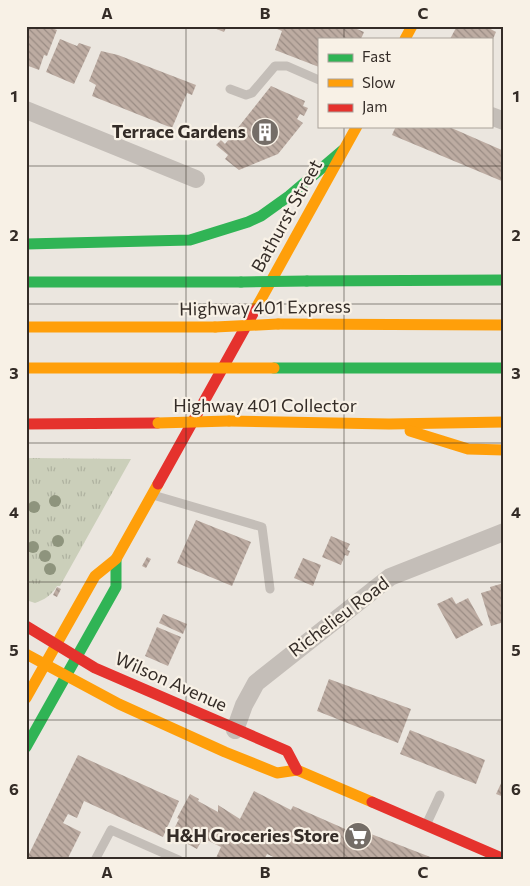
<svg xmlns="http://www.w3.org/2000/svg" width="530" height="886" viewBox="0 0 530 886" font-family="Commissioner,sans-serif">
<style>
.grass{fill:url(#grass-tufts)}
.building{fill:url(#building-back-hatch)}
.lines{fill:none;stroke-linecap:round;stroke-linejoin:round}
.lane{stroke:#c4beb8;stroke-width:9}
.street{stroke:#c4beb8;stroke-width:18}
.fast{stroke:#30b455;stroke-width:11}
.slow{stroke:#ff9f0a;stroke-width:11}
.jam{stroke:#e5322d;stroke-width:11}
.fast-bridge{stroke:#30b455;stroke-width:11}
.slow-bridge{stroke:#ff9f0a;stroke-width:11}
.tree{fill:#8e947d}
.grid{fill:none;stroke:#342c27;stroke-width:1;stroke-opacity:0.55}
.labels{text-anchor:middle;stroke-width:4.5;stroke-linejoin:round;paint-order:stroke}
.poi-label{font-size:18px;font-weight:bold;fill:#342c27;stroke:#f8f1e6;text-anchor:end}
.street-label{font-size:18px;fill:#342c27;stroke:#f8f1e6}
.neatline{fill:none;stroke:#342c27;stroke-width:2}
.grid-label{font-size:16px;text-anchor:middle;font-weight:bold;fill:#342c27}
</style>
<defs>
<pattern id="grass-tufts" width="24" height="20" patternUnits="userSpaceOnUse" patternTransform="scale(1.25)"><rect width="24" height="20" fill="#cbcfba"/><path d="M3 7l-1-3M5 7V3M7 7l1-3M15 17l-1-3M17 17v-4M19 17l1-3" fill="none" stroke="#afb2a0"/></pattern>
<pattern id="building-back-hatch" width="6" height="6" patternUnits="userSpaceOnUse" patternTransform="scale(1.25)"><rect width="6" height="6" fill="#bdaca2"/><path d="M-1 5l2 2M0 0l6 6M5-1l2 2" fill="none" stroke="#9a8c84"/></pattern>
</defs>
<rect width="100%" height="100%" fill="#ebe6df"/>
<path class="grass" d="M26,458L131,459L60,586H57C52,595 44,600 35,603L26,600Z"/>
<g class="building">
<polygon points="26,26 47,26 57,30 47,56 44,55 39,70 26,65"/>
<polygon points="209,26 227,26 224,32"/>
<polygon points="270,26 350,26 364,32 361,39 319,39 319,67 275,50 282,31"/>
<polygon points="457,26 485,26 496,32 493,39 450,39"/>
<polygon points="60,39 77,46 79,43 91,47 74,84 46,72"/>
<polygon points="101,51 118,55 196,85 192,95 187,93 172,128 92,96 96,85 89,81"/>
<polygon points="271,86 305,101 303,106 308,108 304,116 300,114 297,119 303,123 278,154 239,170 225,159 228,155 216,145 221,140 225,144"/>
<polygon points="396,126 447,126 504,151 504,182 392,135"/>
<polygon points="196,520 251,542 232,586 177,563"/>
<polygon points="331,536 350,544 347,550 350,551 348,556 345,555 341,565 322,557"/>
<polygon points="147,557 151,559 146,568 142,566"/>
<polygon points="303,558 321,565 313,586 294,578"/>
<polygon points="504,583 504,622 491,626 481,593 491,590 490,587"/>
<polygon points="57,587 61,589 57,597 53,595"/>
<polygon points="452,597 456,604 468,598 483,625 456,639 437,604"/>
<polygon points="163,614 187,624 183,634 159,623"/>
<polygon points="157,627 181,637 168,666 145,656"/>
<polygon points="329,679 411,709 398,743 317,711"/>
<polygon points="410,730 485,760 476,784 400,754"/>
<polygon points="78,755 179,801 163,837 84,801 77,818 68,814 63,823 81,832 67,860 26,860"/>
<polygon points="504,777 504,797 496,794"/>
<polygon points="254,791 291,810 293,806 352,832 353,827 438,860 280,860 267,854 264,860 220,860 216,858 221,847 203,838 197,849 171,835 179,819 177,818 190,794 199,799 198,801 218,812 218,805 240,819"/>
</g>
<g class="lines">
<g class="lane">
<polyline points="230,89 246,95 252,93 275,66 287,66 319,80"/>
<polyline points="153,495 262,527 270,589"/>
<polyline points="427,823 440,795"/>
<polyline points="95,860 111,830 179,860"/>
</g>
<g class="street">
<polyline points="26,110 196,179"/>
<polyline points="491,116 504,121"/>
<polyline points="235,730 244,705 256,683 390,577 504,532"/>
</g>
<g class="fast">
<polyline points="26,244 190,240 248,222 261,216 289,196 343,150"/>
<polyline points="307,281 504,280"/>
<polyline points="26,282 241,282"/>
<polyline points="274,368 504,368"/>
<polyline points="26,747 116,587 116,559"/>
</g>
<g class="slow">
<polyline points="405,39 412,26"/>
<polyline points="255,310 357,126"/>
<polyline points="278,324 504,325"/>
<polyline points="26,327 215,327"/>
<polyline points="26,368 182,368"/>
<polyline points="229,421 389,424 504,422"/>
<polyline points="410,431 468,449 504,450"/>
<polyline points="26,654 119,704 225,752 277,773 297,770 372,802"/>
<polyline points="26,698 95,576 116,559 158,484"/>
</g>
<g class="jam">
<polyline points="26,424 158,423"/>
<polyline points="158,484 255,310"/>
<polyline points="26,626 95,668 287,751 297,770"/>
<polyline points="372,802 504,859"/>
</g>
<polyline class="fast-bridge" points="241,282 307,281"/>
<g class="slow-bridge">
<polyline points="215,327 278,324"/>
<polyline points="182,368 274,368"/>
<polyline points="158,423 229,421"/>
</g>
</g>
<g class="tree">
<circle cx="55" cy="501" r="6"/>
<circle cx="34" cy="507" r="6"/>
<circle cx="58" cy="541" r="6"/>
<circle cx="33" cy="547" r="6"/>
<circle cx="45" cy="556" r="6"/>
<circle cx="50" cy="569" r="6"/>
</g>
<path class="grid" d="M186,26V860M344,26V39M344,126V860M26,166H504M26,304H504M26,443H504M26,582H504M26,720H504"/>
<defs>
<g id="building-disc" transform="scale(1.4375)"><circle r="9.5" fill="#746d67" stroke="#f8f1e6"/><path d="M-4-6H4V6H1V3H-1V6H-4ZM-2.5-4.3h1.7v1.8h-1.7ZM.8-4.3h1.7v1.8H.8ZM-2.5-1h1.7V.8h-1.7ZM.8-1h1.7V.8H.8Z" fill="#fff"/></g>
<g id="supermarket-disc" transform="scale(1.4375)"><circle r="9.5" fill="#746d67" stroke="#f8f1e6"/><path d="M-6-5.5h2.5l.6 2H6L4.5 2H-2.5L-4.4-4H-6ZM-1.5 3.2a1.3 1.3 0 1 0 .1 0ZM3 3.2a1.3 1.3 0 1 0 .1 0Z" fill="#fff"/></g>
</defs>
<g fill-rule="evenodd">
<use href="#building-disc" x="265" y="132"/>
<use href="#supermarket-disc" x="358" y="836"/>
</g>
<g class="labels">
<g class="poi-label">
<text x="246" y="138">Terrace Gardens</text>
<text x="339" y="842">H&amp;H Groceries Store</text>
</g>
<g class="street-label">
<text transform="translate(287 216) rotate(-61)" y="6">Bathurst Street</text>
<text transform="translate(265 308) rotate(-1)" y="6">Highway 401 Express</text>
<text x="265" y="412">Highway 401 Collector</text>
<text transform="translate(339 617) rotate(-37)" y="6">Richelieu Road</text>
<text transform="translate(171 682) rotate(24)" y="6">Wilson Avenue</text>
</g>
</g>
<rect width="530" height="886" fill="none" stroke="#f8f1e6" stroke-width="55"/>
<rect x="318" y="38" width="175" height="90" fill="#f8f1e6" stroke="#aaa29a"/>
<rect x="328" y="54" width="25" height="8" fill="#30b455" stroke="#aaa29a"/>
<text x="362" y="62" font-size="15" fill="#342c27">Fast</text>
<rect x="328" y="79" width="25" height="8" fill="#ff9f0a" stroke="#aaa29a"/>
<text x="362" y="88" font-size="15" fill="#342c27">Slow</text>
<rect x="328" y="104" width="25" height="8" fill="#e5322d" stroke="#aaa29a"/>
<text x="362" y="112" font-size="15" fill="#342c27">Jam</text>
<rect x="28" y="28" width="474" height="830" class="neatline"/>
<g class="grid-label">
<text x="107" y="19">A</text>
<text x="265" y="19">B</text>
<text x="423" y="19">C</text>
<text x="14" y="102">1</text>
<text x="516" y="102">1</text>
<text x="14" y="241">2</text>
<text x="516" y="241">2</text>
<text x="14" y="379">3</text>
<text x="516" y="379">3</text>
<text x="14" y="518">4</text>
<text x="516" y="518">4</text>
<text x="14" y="656">5</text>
<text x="516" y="656">5</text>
<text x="14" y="795">6</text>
<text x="516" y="795">6</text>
<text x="107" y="878">A</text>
<text x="265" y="878">B</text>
<text x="423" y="878">C</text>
</g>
</svg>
